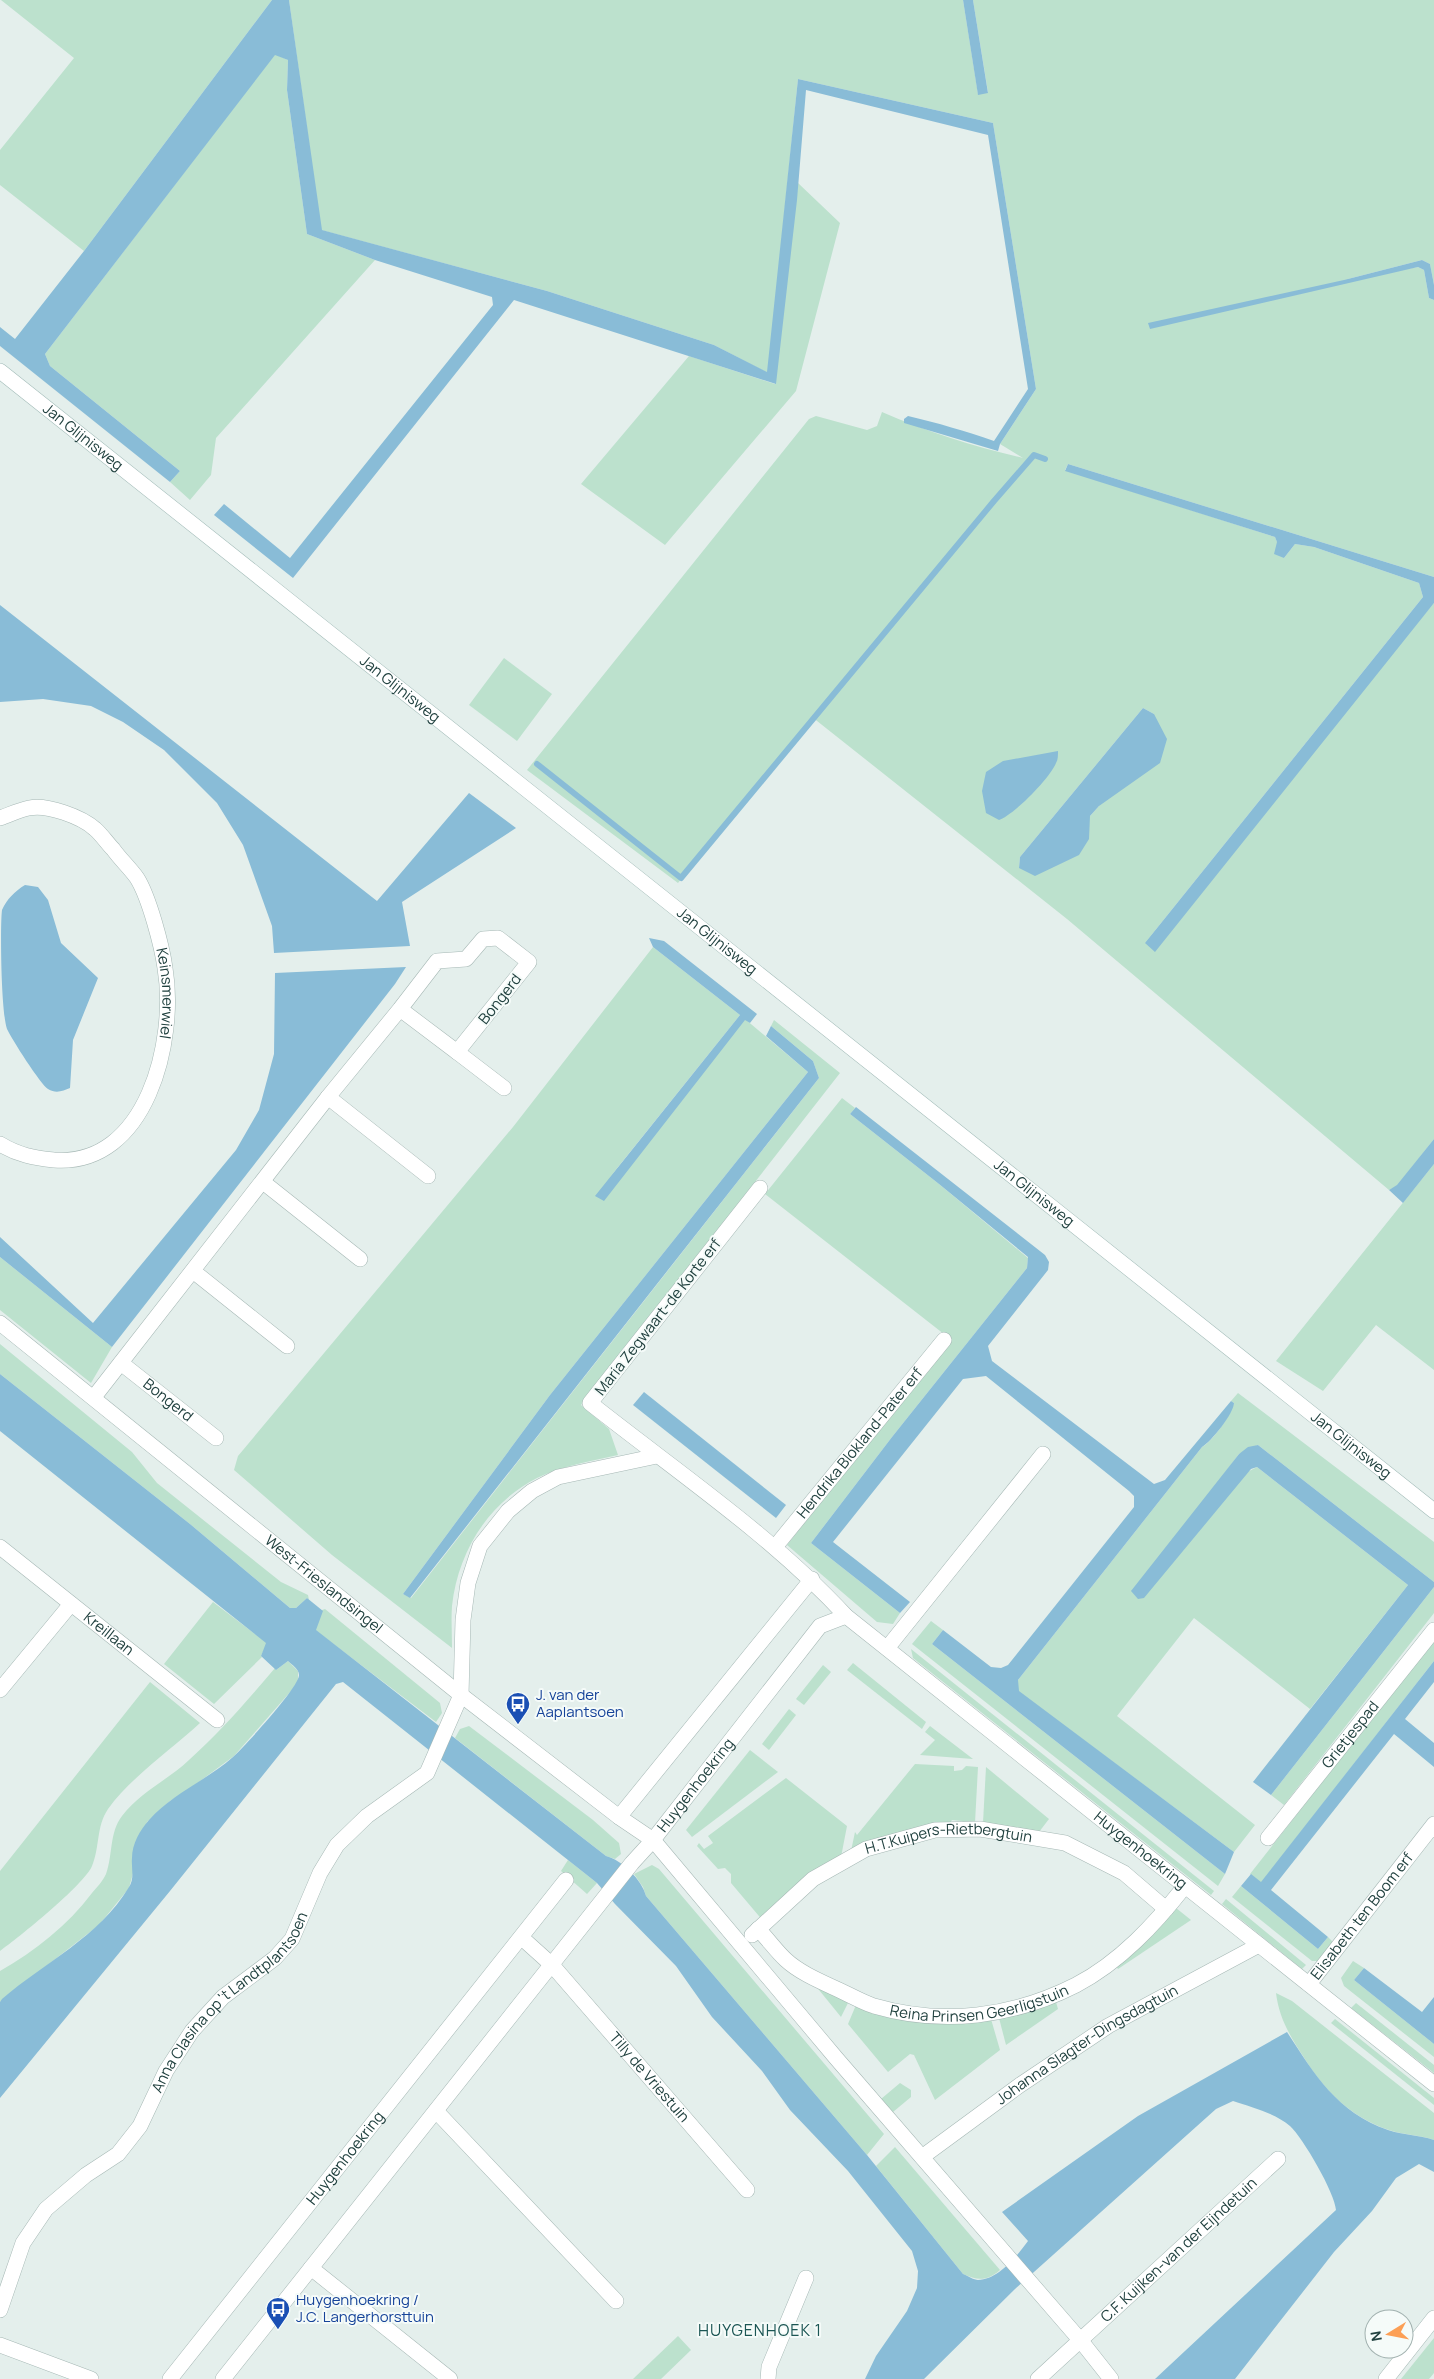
<svg xmlns="http://www.w3.org/2000/svg" width="1434" height="2379" viewBox="0 0 1434 2379" font-family="Manrope,sans-serif">
<style>
.green{fill:#bce1cd;fill-rule:evenodd}
.water{fill:#89bcd7}
.lines{fill:none;stroke-linecap:round;stroke-linejoin:round}
.stream{stroke:#89bcd7;stroke-width:6}
.street-casing{stroke:#a6b8b5;stroke-width:16}
.secondary-casing{stroke:#a2bbb8;stroke-width:16}
.street{stroke:#fff;stroke-width:15}
.secondary{stroke:#fff;stroke-width:15}
.labels{text-anchor:middle;stroke-width:4;stroke-linejoin:round;paint-order:stroke}
.street-label{font-size:15px;fill:#224240;stroke:#f5fbf9}
.transit-label{font-size:15px;fill:#164399;stroke:#f5fbf9;text-anchor:start}
.neighbourhood-label{font-size:16px;letter-spacing:1px;fill:#1c5654;stroke:#f5fbf9}
</style>
<rect width="100%" height="100%" fill="#e4efec"/>
<g class="green">
<polygon points="1,0 272,0 84,251 0,185 0,150 74,58"/>
<path d="M289,0H963L978,94L988,92L973,0H1434V285L1430,264L1422,260L1344,280L1418,267L1424,270L1429,298L1434,300V577L1068,464L1065,470L1275,537L1284,558L1295,544L1314,547L1419,583L1423,597L1145,943L1434,603V1139L1397,1186L1389,1190L1067,919L812,717L678,883L527,770L809,419L816,416L867,430L877,426L882,412C927,432 976,447 1023,458L1000,444L1036,389L993,123L798,79L768,373L714,345L547,291L321,230ZM1143,708L1154,714L1099,806L1090,816L1019,868L1020,857Z"/>
<polygon points="275,54 288,60 287,90 307,234 375,260 216,438 211,475 190,500 170,482 180,471 50,366 45,354"/>
<polygon points="798,183 840,223 796,391 665,545 581,484 689,356 775,384"/>
<polygon points="504,658 552,694 517,741 469,705"/>
<path d="M653,947L740,1015L610,1177L745,1019L808,1072L550,1395L403,1594L411,1598L819,1078L813,1061L771,1026L774,1020L840,1073L581,1405L609,1429L618,1455C591,1461 562,1466 537,1478C488,1503 458,1552 452,1606C451,1620 452,1634 452,1648L332,1555L234,1470L238,1456L513,1127Z"/>
<polygon points="842,1098 855,1108 850,1114 939,1184 1028,1258 1027,1268 892,1437 811,1543 900,1613 893,1624 877,1622 787,1545 949,1338 765,1194"/>
<polygon points="1434,1164 1434,1370 1376,1325 1323,1391 1276,1361"/>
<polygon points="0,1257 112,1347 91,1383 0,1310"/>
<polygon points="0,1344 132,1452 157,1483 281,1582 308,1595 309,1600 307,1598 296,1608 290,1608 190,1524 0,1374"/>
<path d="M1238,1393L1434,1542V1582L1258,1445L1239,1454L1212,1490L1257,1467L1408,1585L1310,1709L1194,1618L1117,1716L1255,1825L1234,1852L1018,1691V1680L1202,1447C1213,1441 1231,1415 1234,1403L1231,1401Z"/>
<polygon points="1434,1587 1434,1613 1284,1805 1271,1795"/>
<polygon points="213,1602 267,1643 261,1656 262,1657 214,1704 164,1664"/>
<polygon points="325,1609 440,1703 442,1713 436,1722 315,1630 322,1610"/>
<polygon points="931,1621 943,1630 932,1644 1225,1874 1218,1886 912,1644"/>
<polygon points="1434,1640 1434,1661 1261,1883 1250,1874"/>
<polygon points="911,1649 1214,1891 1211,1895 913,1658"/>
<path d="M288,1661L298,1671V1683L234,1756L188,1790L170,1801L147,1822L129,1888L99,1925L0,2002V1971C35,1951 68,1925 92,1893C97,1887 103,1881 106,1874C113,1855 109,1833 122,1816C140,1792 168,1780 189,1760C220,1732 248,1700 275,1668L276,1670Z"/>
<polygon points="853,1663 926,1722 922,1729 847,1670"/>
<polygon points="823,1665 831,1672 804,1705 796,1699"/>
<path d="M150,1682L200,1723C172,1749 130,1778 108,1809C96,1827 100,1847 92,1866C84,1885 18,1938 0,1951V1871Z"/>
<polygon points="789,1709 796,1715 769,1750 762,1744"/>
<polygon points="469,1726 593,1820 619,1843 621,1854 615,1859 606,1856 455,1738 460,1729"/>
<polygon points="930,1726 973,1759 920,1755 935,1740 925,1732"/>
<polygon points="750,1750 778,1772 692,1837 686,1830"/>
<polygon points="915,1764 954,1766 954,1771 962,1770 966,1766 978,1767 975,1823 964,1823 962,1821 952,1820 950,1823 851,1851 855,1832 857,1835"/>
<polygon points="986,1767 1049,1819 1039,1832 983,1823"/>
<polygon points="786,1778 847,1826 841,1857 764,1922 731,1883 731,1874 725,1868 718,1869 697,1846 699,1843 704,1849 713,1843 708,1836"/>
<polygon points="568,1860 597,1883 587,1894 561,1871"/>
<polygon points="652,1865 659,1869 884,2134 867,2155 646,1896 643,1887 634,1874"/>
<polygon points="1241,1886 1318,1949 1328,1937 1335,1944 1320,1961 1312,1961 1232,1897"/>
<polygon points="1226,1899 1306,1965 1302,1969 1222,1904"/>
<polygon points="1176,1908 1191,1920 1118,1969 1116,1966"/>
<polygon points="1353,1961 1364,1968 1354,1980 1434,2044 1434,2057 1344,1986 1341,1978"/>
<polygon points="815,1985 849,2001 841,2017"/>
<path d="M1276,1993L1292,2001L1434,2113V2140C1420,2135 1404,2135 1389,2130C1350,2117 1324,2090 1303,2056C1290,2036 1279,2018 1276,1993Z"/>
<polygon points="1056,2002 1058,2009 1006,2045 999,2018"/>
<polygon points="1356,2003 1434,2065 1434,2073 1351,2008"/>
<polygon points="856,2005 991,2019 1000,2050 935,2100 914,2055 910,2054 888,2072 848,2024"/>
<polygon points="1335,2019 1434,2098 1434,2105 1331,2023"/>
<polygon points="900,2083 911,2090 911,2097 893,2112 881,2099"/>
<path d="M895,2147L1000,2270C987,2281 978,2281 963,2274L876,2166Z"/>
<polygon points="678,2336 691,2350 661,2379 633,2379"/>
<polygon points="1434,2338 1434,2373 1429,2379 1401,2379"/>
</g>
<g class="water">
<path d="M272,0H289L322,230L547,291L714,345L767,372L798,79L993,123L1036,389L1000,444L998,451L904,423V419L908,416C938,423 965,431 994,441L1028,389L988,135L806,90L797,200L776,384L514,300L293,578L214,515L224,504L290,558L493,305L492,297L375,260L307,234L287,90L288,60L275,55L45,354L50,366L180,471L170,482L0,346V327L15,339L84,251Z"/>
<polygon points="963,0 973,0 988,93 978,95"/>
<polygon points="1422,260 1430,264 1434,285 1434,300 1429,298 1424,270 1418,267 1150,329 1148,323 1344,280"/>
<polygon points="1068,464 1434,577 1434,603 1155,952 1145,943 1423,597 1419,583 1314,547 1295,544 1284,558 1274,554 1277,542 1275,537 1065,471"/>
<polygon points="0,605 377,901 469,793 516,828 402,902 410,946 274,953 272,926 243,845 217,803 164,750 123,722 91,706 43,699 0,702"/>
<polygon points="1143,708 1154,714 1167,739 1160,763 1099,806 1090,816 1089,839 1079,855 1035,876 1019,868 1020,857"/>
<path d="M1058,751C1058,755 1058,760 1056,763C1050,778 1014,815 999,820L986,813L982,791L986,772L1003,761Z"/>
<path d="M25,885L38,887L48,900L61,943L98,978L73,1040L70,1088C63,1091 56,1094 48,1089C41,1085 11,1038 7,1029C1,1012 0,926 2,910C7,899 15,891 25,885Z"/>
<polygon points="649,938 664,941 757,1014 750,1023 745,1020 604,1201 595,1196 740,1015 653,947"/>
<polygon points="406,967 395,984 112,1347 0,1257 0,1237 93,1323 236,1150 259,1110 274,1054 275,973"/>
<polygon points="771,1026 813,1061 819,1078 410,1598 403,1594 550,1395 808,1072 766,1036"/>
<path d="M856,1107L1045,1255L1049,1262L1048,1270L988,1346L992,1361L1154,1484L1165,1480L1231,1401L1234,1403C1234,1413 1211,1442 1202,1447L1018,1680L1019,1691L1234,1852L1225,1874L932,1644L943,1630L991,1667L1001,1668L1008,1665L1134,1507V1496L1129,1491L986,1376L963,1379L833,1542L910,1602L900,1613L811,1543L892,1437L1027,1268L1028,1257L939,1184L850,1114Z"/>
<polygon points="1434,1139 1434,1164 1403,1203 1389,1190 1397,1185"/>
<path d="M0,1374L190,1524L290,1608H296L307,1598L323,1611L316,1630L606,1856C622,1860 642,1880 646,1896L867,2155L963,2274C968,2276 974,2280 978,2280C998,2280 1017,2256 1028,2241L1002,2212L1138,2116L1287,2032C1315,2075 1337,2112 1388,2130C1403,2135 1419,2135 1434,2140V2172L1419,2164L1396,2178L1372,2211L1334,2252L1235,2379H1155L1336,2210C1335,2193 1303,2138 1290,2126C1275,2113 1251,2107 1233,2101L1216,2109L1015,2289L924,2379H865L876,2356L907,2311L917,2288L918,2271L912,2251L848,2171L790,2110L762,2071L712,2017L676,1966L615,1904L597,1883L343,1682L336,1684L170,1891L0,2098V2002L2,1999C45,1962 99,1937 129,1887C135,1878 131,1868 132,1858C132,1844 140,1830 149,1820C172,1794 207,1780 233,1757C244,1747 300,1686 299,1675C299,1669 292,1665 288,1661L276,1670L261,1656L266,1643L0,1431Z"/>
<polygon points="644,1392 786,1505 776,1518 633,1405"/>
<polygon points="1258,1445 1434,1582 1434,1587 1271,1795 1253,1782 1408,1585 1257,1467 1251,1469 1144,1598 1138,1599 1131,1591 1239,1454 1248,1447"/>
<polygon points="1434,1661 1434,1682 1405,1719 1434,1743 1434,1767 1394,1734 1271,1890 1328,1937 1318,1949 1241,1886 1251,1874 1261,1882"/>
<polygon points="1364,1968 1422,2012 1434,1997 1434,2044 1354,1980"/>
</g>
<g class="lines">
<polyline class="stream" points="537,764 681,878 994,501 1034,455 1045,459"/>
<g class="street-casing">
<g id="street">
<path id="s1" d="M0,818C9,815 19,810 29,808C47,804 82,817 95,829C102,835 107,843 113,849C120,859 130,868 137,878C149,897 162,946 165,968C177,1040 147,1167 54,1160C34,1158 18,1155 0,1144"/>
<polyline points="457,1052 504,1088"/>
<polyline points="328,1097 428,1176"/>
<polyline points="263,1182 360,1259"/>
<path id="s2" d="M760,1188L590,1403C677,1472 771,1535 846,1616L1434,2084"/>
<polyline points="193,1271 287,1346"/>
<path id="s3" d="M0,1323L461,1695L619,1817L653,1840L836,2058L1081,2341L1111,2379"/>
<path id="s4" d="M121,1363L216,1438"/>
<polyline points="94,1397 328,1097 400,1009 437,961 466,959 483,939 498,938 529,962 457,1052 400,1009"/>
<path id="s5" d="M0,1547L217,1720"/>
<path id="s6" d="M775,1547L944,1340"/>
<polyline points="888,1647 1043,1454"/>
<polyline points="0,1690 71,1604"/>
<polyline points="619,1817 812,1579"/>
<path id="s7" d="M1268,1838L1434,1630"/>
<path id="s8" d="M758,1929C768,1939 776,1951 786,1960C800,1973 822,1982 839,1990C850,1995 862,2002 874,2006C943,2026 1013,2017 1076,1985C1120,1962 1155,1924 1185,1886"/>
<path id="s9" d="M752,1935L813,1879L866,1849L935,1830L980,1829L1065,1843L1124,1873L1166,1909"/>
<path id="s10" d="M522,1938L552,1965L747,2190"/>
<path id="s11" d="M1309,1984L1434,1824"/>
<polyline points="436,2111 616,2301"/>
<path id="s12" d="M922,2157L1020,2085L1108,2026L1259,1945"/>
<polyline points="311,2268 450,2379"/>
<path id="s13" d="M0,2310L23,2243L46,2209L86,2175L118,2154L140,2126L166,2071L192,2031L223,1997L275,1958L292,1939L320,1873L337,1845L367,1816L427,1773L461,1695L463,1620L468,1583L480,1546L508,1511L532,1491L558,1477L657,1456"/>
<polyline points="0,2345 91,2379"/>
<path id="s14" d="M170,2379L566,1880"/>
<path id="s15" d="M223,2379L632,1863L653,1840L820,1626L846,1616"/>
<polyline points="768,2379 769,2367 806,2278"/>
<path id="s16" d="M1038,2379L1278,2159"/>
<polyline points="1386,2379 1434,2318"/>
</g>
</g>
<g class="secondary-casing">
<g id="secondary">
<path id="s17" d="M0,371L1434,1511"/>
</g>
</g>
<use href="#street" class="street"/>
<use href="#secondary" class="secondary"/>
</g>
<defs>
<g id="bus-pin" transform="scale(1.25)"><path d="M0 17L-7.5 6A9.5 9.5 0 1 1 7.5 6Z" fill="#1a4fb4" stroke="#f5fbf9"/><path d="M-5-6H5V4H4V6H2V4H-2V6H-4V4H-5ZM-3.5-4V0h7V-4ZM-3.5 1.2v1.5H-2V1.2ZM2 1.2v1.5H3.5V1.2Z" fill="#fff"/></g>
</defs>
<g fill-rule="evenodd">
<use href="#bus-pin" x="518" y="1704"/>
<use href="#bus-pin" x="278" y="2309"/>
</g>
<g class="labels">
<g class="street-label">
<text dy="5" stroke="none"><textPath href="#s17" startOffset="106">Jan Glijnisweg</textPath></text>
<text dy="5" stroke="none"><textPath href="#s17" startOffset="511">Jan Glijnisweg</textPath></text>
<text dy="5" stroke="none"><textPath href="#s17" startOffset="916">Jan Glijnisweg</textPath></text>
<text dy="5" stroke="none"><textPath href="#s1" startOffset="286">Keinsmerwiel</textPath></text>
<text transform="translate(500 999) rotate(-52)" y="5">Bongerd</text>
<text dy="5" stroke="none"><textPath href="#s17" startOffset="1321">Jan Glijnisweg</textPath></text>
<text transform="translate(658 1317) rotate(-52)" y="5">Maria Zegwaart-de Korte erf</text>
<text dy="5" stroke="none"><textPath href="#s4" startOffset="60">Bongerd</textPath></text>
<text dy="5" stroke="none"><textPath href="#s6" startOffset="134">Hendrika Blokland-Pater erf</textPath></text>
<text dy="5" stroke="none"><textPath href="#s17" startOffset="1726">Jan Glijnisweg</textPath></text>
<text dy="5" stroke="none"><textPath href="#s3" startOffset="416">West-Frieslandsingel</textPath></text>
<text dy="5" stroke="none"><textPath href="#s5" startOffset="139">Kreillaan</textPath></text>
<text dy="5" stroke="none"><textPath href="#s7" startOffset="132">Grietjespad</textPath></text>
<text dy="5" stroke="none"><textPath href="#s15" startOffset="759">Huygenhoekring</textPath></text>
<text dy="5" stroke="none"><textPath href="#s9" startOffset="228">H.T.Kuipers-Rietbergtuin</textPath></text>
<text dy="5" stroke="none"><textPath href="#s2" startOffset="984">Huygenhoekring</textPath></text>
<text dy="5" stroke="none"><textPath href="#s11" startOffset="86">Elisabeth ten Boom erf</textPath></text>
<text dy="5" stroke="none"><textPath href="#s8" startOffset="249">Reina Prinsen Geerligstuin</textPath></text>
<text dy="5" stroke="none"><textPath href="#s13" startOffset="394">Anna Clasina op 't Landtplantsoen</textPath></text>
<text dy="5" stroke="none"><textPath href="#s12" startOffset="200">Johanna Slagter-Dingsdagtuin</textPath></text>
<text dy="5" stroke="none"><textPath href="#s10" startOffset="189">Tilly de Vriestuin</textPath></text>
<text dy="5" stroke="none"><textPath href="#s14" startOffset="282">Huygenhoekring</textPath></text>
<text dy="5" stroke="none"><textPath href="#s16" startOffset="191">C.F. Kuijken-van der Eijndetuin</textPath></text>
</g>
<g class="transit-label">
<text x="536" y="1700">J. van der<tspan x="536" dy="17">Aaplantsoen</tspan></text>
<text x="296" y="2305">Huygenhoekring /<tspan x="296" dy="17">J.C. Langerhorsttuin</tspan></text>
</g>
<g class="neighbourhood-label">
<text x="760" y="2336">HUYGENHOEK 1</text>
</g>
</g>
<g transform="translate(1389 2334) rotate(260)"><circle r="24" fill="#f5fbf9" stroke="#a1b1af"/>
<path d="M0-4L9 19L0 12L-9 19Z" fill="#fc9f55"/>
<text y="-8" font-size="14" font-weight="bold" text-anchor="middle" fill="#224240">N</text>
</g>
</svg>
